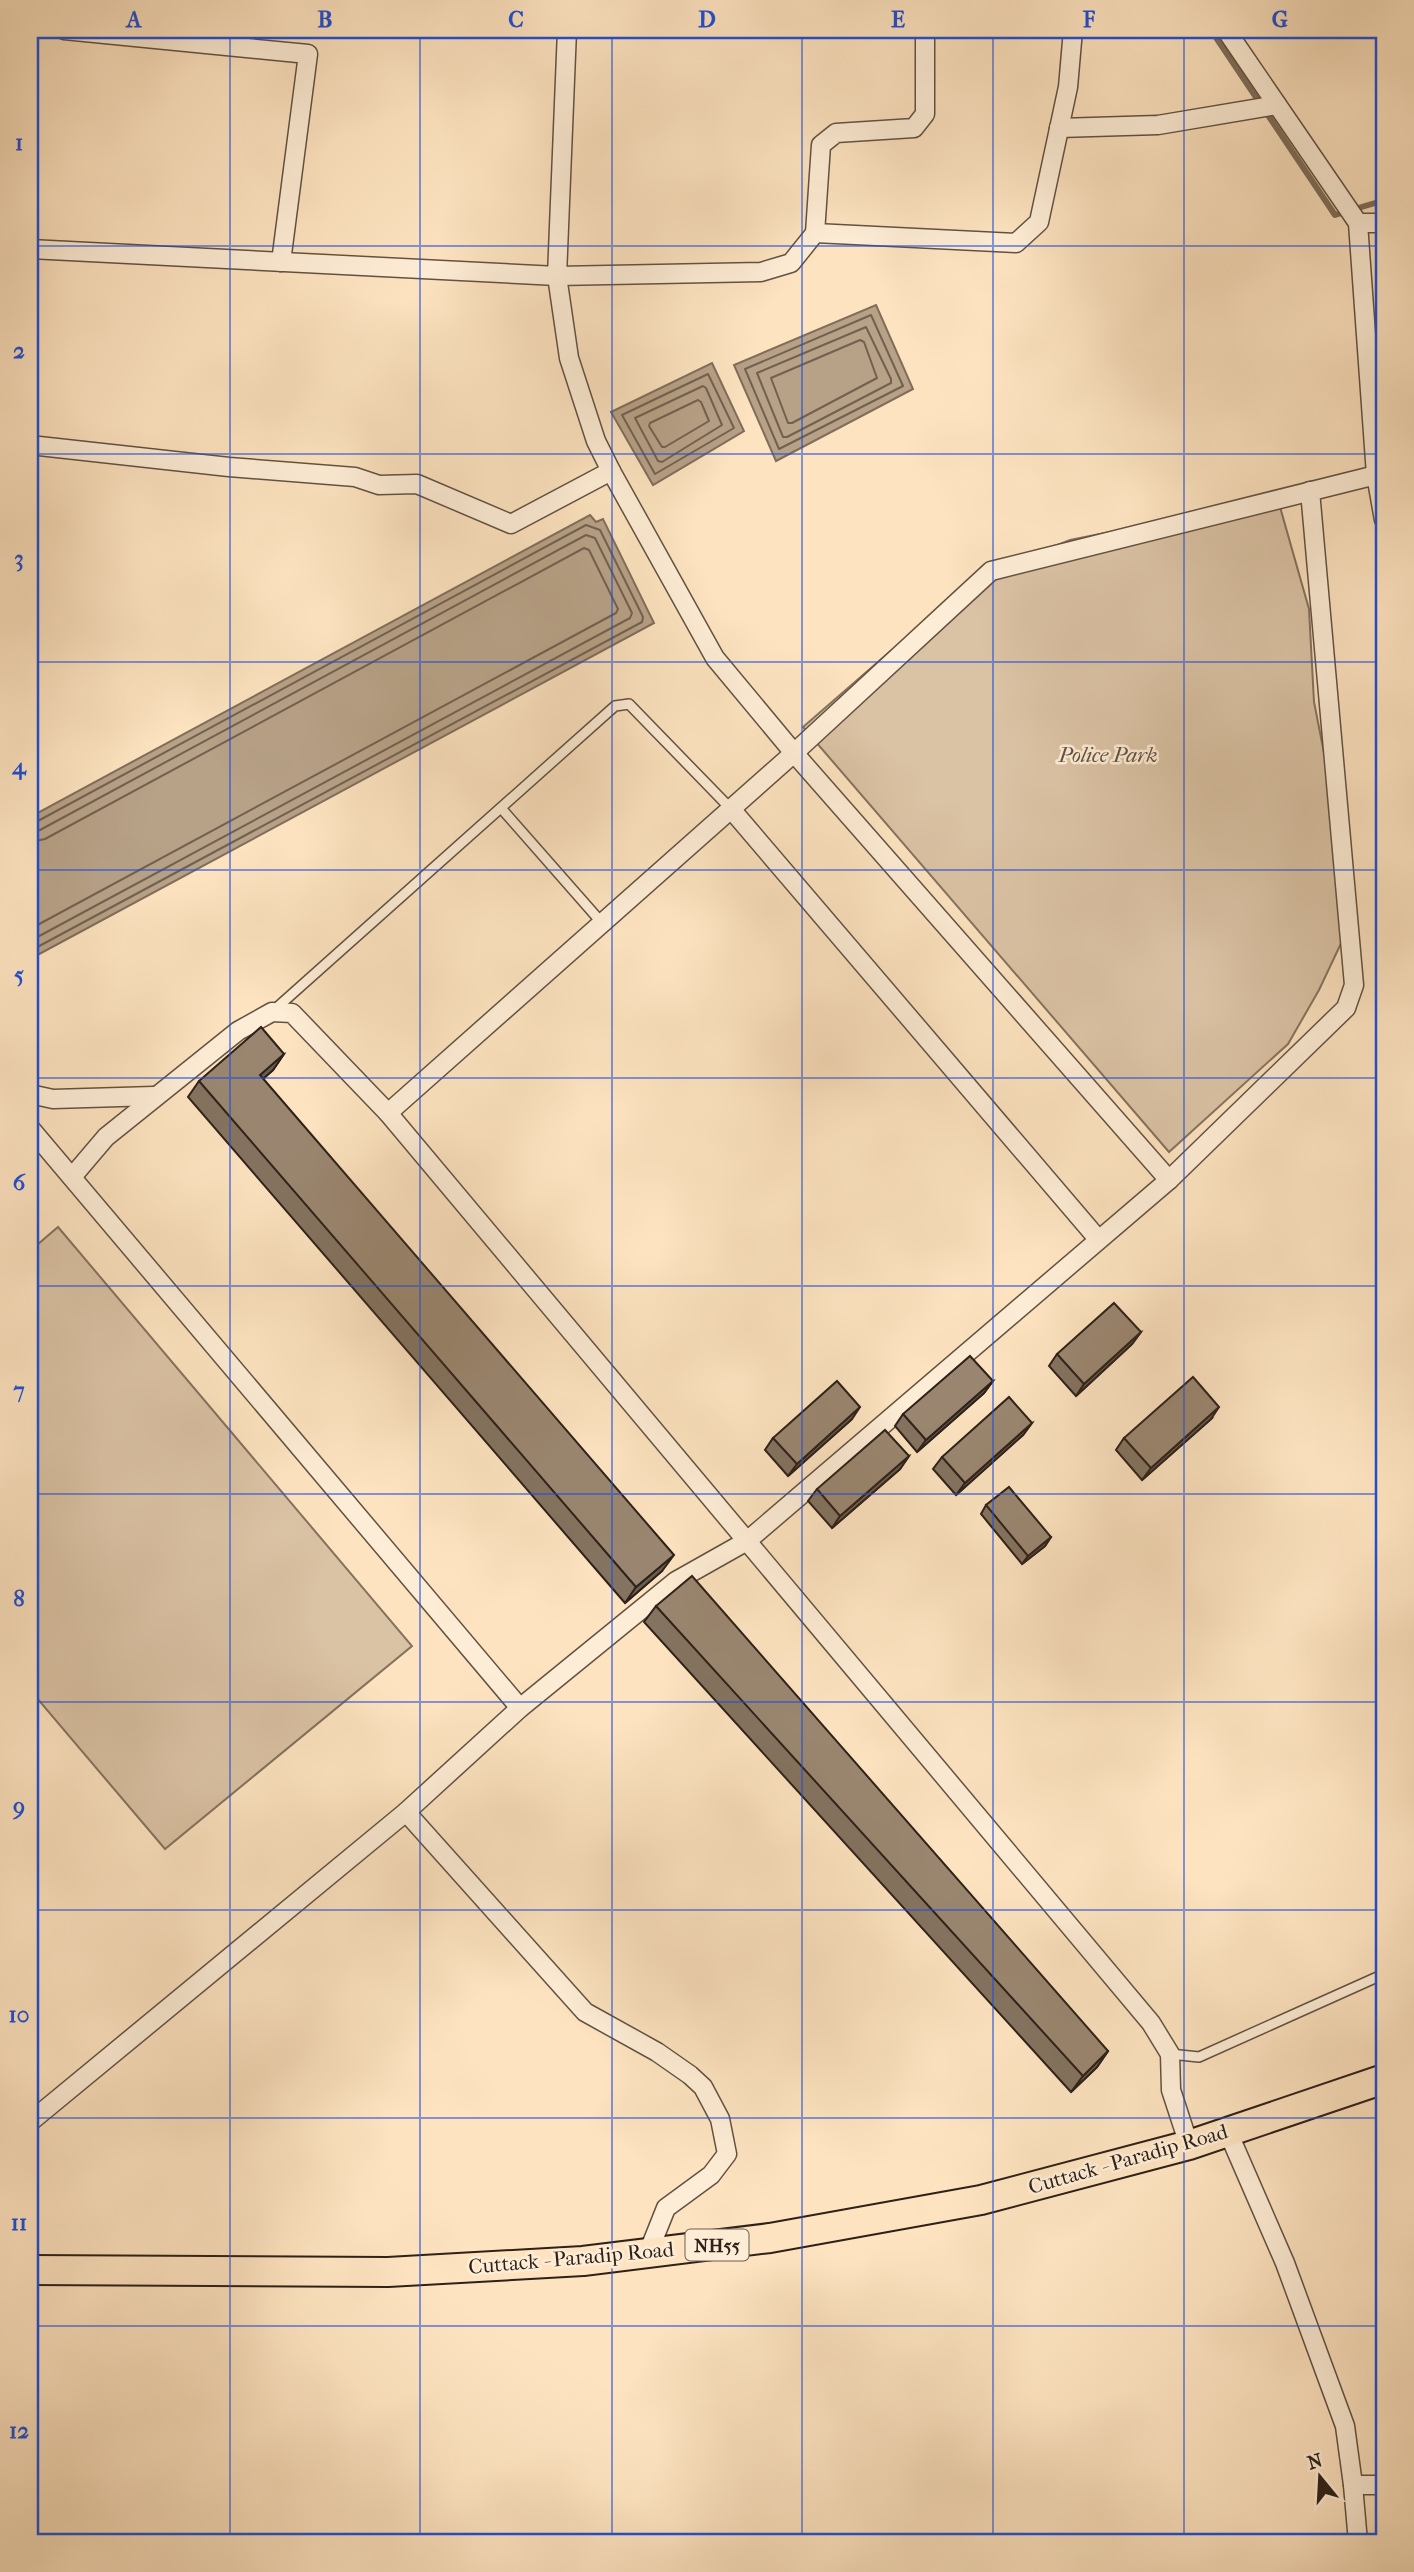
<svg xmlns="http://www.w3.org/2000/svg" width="1414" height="2572" viewBox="0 0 1414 2572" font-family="'IM FELL French Canon',serif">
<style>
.green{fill:#dac2a4;stroke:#84725e;stroke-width:2}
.water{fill:#b7a187;stroke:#806e5b;stroke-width:2}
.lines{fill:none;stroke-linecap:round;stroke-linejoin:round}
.shore{stroke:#726150;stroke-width:2}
.stream{stroke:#806e5b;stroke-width:6}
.service-casing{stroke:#625243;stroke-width:12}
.minor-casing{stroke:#625243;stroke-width:21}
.trunk-casing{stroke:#2e2119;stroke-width:32}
.service{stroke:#feedd6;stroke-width:9}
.minor{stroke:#feedd6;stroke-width:18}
.trunk{stroke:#fde3c0;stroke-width:28}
.wall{fill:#847360;stroke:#2e2119;stroke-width:2}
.shaded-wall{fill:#6c5e4e;stroke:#2e2119;stroke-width:2}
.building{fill:#9a8670;stroke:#2e2119;stroke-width:2}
.grid{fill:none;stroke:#1d4ed8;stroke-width:2;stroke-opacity:0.55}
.labels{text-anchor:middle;stroke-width:5;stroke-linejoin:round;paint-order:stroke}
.shield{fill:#feedd6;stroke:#6c5e52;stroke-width:2}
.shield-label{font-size:19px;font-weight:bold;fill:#2e2119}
.park-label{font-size:21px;font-style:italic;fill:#625143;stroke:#feedd6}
.street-label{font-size:21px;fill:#2e2119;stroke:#feedd6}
.neatline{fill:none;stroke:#1d4ed8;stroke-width:2.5}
.grid-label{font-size:23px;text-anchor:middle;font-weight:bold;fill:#1d4ed8}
</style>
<rect width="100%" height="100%" fill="#fde3c0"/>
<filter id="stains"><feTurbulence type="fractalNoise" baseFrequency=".00286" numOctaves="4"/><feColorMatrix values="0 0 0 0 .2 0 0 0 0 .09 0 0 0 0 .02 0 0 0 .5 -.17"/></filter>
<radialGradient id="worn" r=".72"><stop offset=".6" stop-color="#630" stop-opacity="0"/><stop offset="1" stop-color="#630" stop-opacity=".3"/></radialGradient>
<g class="green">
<polygon points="1280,507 1309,609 1314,702 1326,763 1344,937 1319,990 1288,1044 1169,1152 803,727 917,628 987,573 1070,540 1206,513"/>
<polygon points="58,1227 412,1646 165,1849 30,1690 30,1251"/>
</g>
<g class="water">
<polygon points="876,305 913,389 776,461 734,365"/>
<polygon points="712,363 744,431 653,485 611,412"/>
<polygon points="590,515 596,522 603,519 654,623 30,959 30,817"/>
</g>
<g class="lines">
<g class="shore">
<polygon points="871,315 903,386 779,449 745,369"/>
<polygon points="866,327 891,379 891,383 787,437 783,437 757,373"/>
<polygon points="860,340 864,342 877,378 792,423 788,423 771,378"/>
<polygon points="708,374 734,428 655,474 622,415"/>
<polygon points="703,386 706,388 722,425 662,462 658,461 635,418"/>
<polygon points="698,400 701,402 709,421 665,447 662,447 649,426 650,423"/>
<polyline points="30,823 36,822 586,525 600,530 643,617 642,622 30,951"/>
<polyline points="30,832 40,830 586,535 595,538 632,613 630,618 30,941"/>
<polyline points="30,842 45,839 584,548 589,550 618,609 616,613 30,929"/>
</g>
<polyline class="stream" points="1211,30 1335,215 1375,203 1384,204"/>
<g class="service-casing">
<g id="service">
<polyline points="501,808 602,923"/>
<polyline points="273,1011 615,706 629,704 731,809"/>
<polyline points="1170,2054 1199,2057 1384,1974"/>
</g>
</g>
<g class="minor-casing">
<g id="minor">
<polyline points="64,30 308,54 281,262"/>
<polyline points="567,30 557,276 569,358 596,441 611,471 715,658 794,753 1169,1180"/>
<polyline points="1226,30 1358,223 1376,475 1384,520"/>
<polyline points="1059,128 1158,125 1277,105"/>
<polyline points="1358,223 1384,223"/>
<polyline points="815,233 1016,243 1039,222 1068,87 1073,30"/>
<polyline points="30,249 557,276 761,272 791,263 815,233 821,145 836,133 914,128 925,114 925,30"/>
<polyline points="30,445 229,467 355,477 379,485 417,484 511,524 611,471"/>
<polyline points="731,809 1098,1239"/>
<polyline points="30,1094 53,1099 154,1096"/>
<polyline points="388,1113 794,753 991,571 1376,475"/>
<polyline points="30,1128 520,1708"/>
<polyline points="72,1177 106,1137 238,1031 272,1012 292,1013 388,1113 1151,2023 1170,2054 1171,2090 1189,2145"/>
<polyline points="406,1812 585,2012 657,2052 690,2075 703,2087 720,2119 727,2154 711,2175 666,2208 648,2253"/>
<polyline points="30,2122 406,1812 520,1708 676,1581 747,1541 1169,1180 1346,1008 1354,985 1310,491"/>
<polyline points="1228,2132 1285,2263 1345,2426 1353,2485 1358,2542"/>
<polyline points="1353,2485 1384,2485"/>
</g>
</g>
<g class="trunk-casing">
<polyline id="trunk" points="30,2270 388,2272 583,2261 770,2238 981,2200 1189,2145 1384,2079"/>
</g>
<use href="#service" class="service"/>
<use href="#minor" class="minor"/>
<use href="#trunk" class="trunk"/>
</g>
<g class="wall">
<polygon points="284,1054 273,1070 263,1079 662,1571 625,1603 188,1097 199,1081"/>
<polygon points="1141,1332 1132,1344 1076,1396 1049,1366 1057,1354"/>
<polygon points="993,1381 984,1393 917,1452 895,1426 903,1414"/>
<polygon points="852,1419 788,1476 765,1450 773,1438"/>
<polygon points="1211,1419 1142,1480 1116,1450 1124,1438"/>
<polygon points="1032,1423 1023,1435 956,1495 933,1469 942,1457"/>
<polygon points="909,1456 900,1469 832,1528 808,1501 817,1489"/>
<polygon points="986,1505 1051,1537 1045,1546 1022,1564 981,1514"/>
<polygon points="656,1606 1108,2051 1097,2067 1071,2092 644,1622"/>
</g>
<g class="shaded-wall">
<polygon points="284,1054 273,1070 249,1091 260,1075"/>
<polygon points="1141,1332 1132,1344 1076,1396 1084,1384"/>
<polygon points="993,1381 984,1393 917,1452 926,1440"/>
<polygon points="860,1407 852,1419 788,1476 797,1464"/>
<polygon points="1219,1407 1211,1419 1142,1480 1151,1468"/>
<polygon points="1032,1423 1023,1435 956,1495 965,1483"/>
<polygon points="909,1456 900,1469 832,1528 840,1516"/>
<polygon points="1051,1537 1045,1546 1022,1564 1028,1556"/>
<polygon points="674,1555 662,1571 625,1603 636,1587"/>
<polygon points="1108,2051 1097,2067 1071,2092 1083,2076"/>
</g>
<g class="building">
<polygon points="261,1027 284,1054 260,1075 674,1555 636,1587 199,1081"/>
<polygon points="1114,1303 1141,1332 1084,1384 1057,1354"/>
<polygon points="970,1356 993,1381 926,1440 903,1414"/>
<polygon points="1193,1377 1219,1407 1151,1468 1124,1438"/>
<polygon points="837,1381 860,1407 797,1464 773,1438"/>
<polygon points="1009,1397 1032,1423 965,1483 942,1457"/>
<polygon points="885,1430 909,1456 840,1516 817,1489"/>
<polygon points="1009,1487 1051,1537 1028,1556 986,1505"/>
<polygon points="692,1576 1108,2051 1083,2076 656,1606"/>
</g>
<path class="grid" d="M230,30V2542M420,30V2542M612,30V2542M802,30V2542M993,30V2542M1184,30V2542M30,246H1384M30,454H1384M30,662H1384M30,870H1384M30,1078H1384M30,1286H1384M30,1494H1384M30,1702H1384M30,1910H1384M30,2118H1384M30,2326H1384"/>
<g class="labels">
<rect class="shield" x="685.5" y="2229.5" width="63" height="31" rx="5"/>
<g class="shield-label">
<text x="717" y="2252">NH55</text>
</g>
<g class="park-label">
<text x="1108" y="762">Police Park</text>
</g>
<g class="street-label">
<text transform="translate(1128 2159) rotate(-16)" y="7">Cuttack - Paradip Road</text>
<text transform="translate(571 2258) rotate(-5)" y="7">Cuttack - Paradip Road</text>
</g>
</g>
<rect width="1414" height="2572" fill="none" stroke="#fde3c0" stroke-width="77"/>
<g transform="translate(1320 2477) rotate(342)" stroke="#feedd6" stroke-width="5" paint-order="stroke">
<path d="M0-5L12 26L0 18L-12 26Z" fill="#2e2119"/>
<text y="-10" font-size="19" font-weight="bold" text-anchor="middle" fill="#2e2119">N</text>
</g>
<rect x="38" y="38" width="1338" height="2496" class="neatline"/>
<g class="grid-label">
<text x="134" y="27">A</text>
<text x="325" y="27">B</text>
<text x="516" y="27">C</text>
<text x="707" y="27">D</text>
<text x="898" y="27">E</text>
<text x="1089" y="27">F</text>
<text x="1280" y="27">G</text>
<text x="19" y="150">1</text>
<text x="19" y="358">2</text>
<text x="19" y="566">3</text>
<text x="19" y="774">4</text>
<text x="19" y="982">5</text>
<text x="19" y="1190">6</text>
<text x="19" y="1398">7</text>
<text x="19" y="1606">8</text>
<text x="19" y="1814">9</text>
<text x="19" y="2022">10</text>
<text x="19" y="2230">11</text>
<text x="19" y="2438">12</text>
</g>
<rect width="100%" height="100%" filter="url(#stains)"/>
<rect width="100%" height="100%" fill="url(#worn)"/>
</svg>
